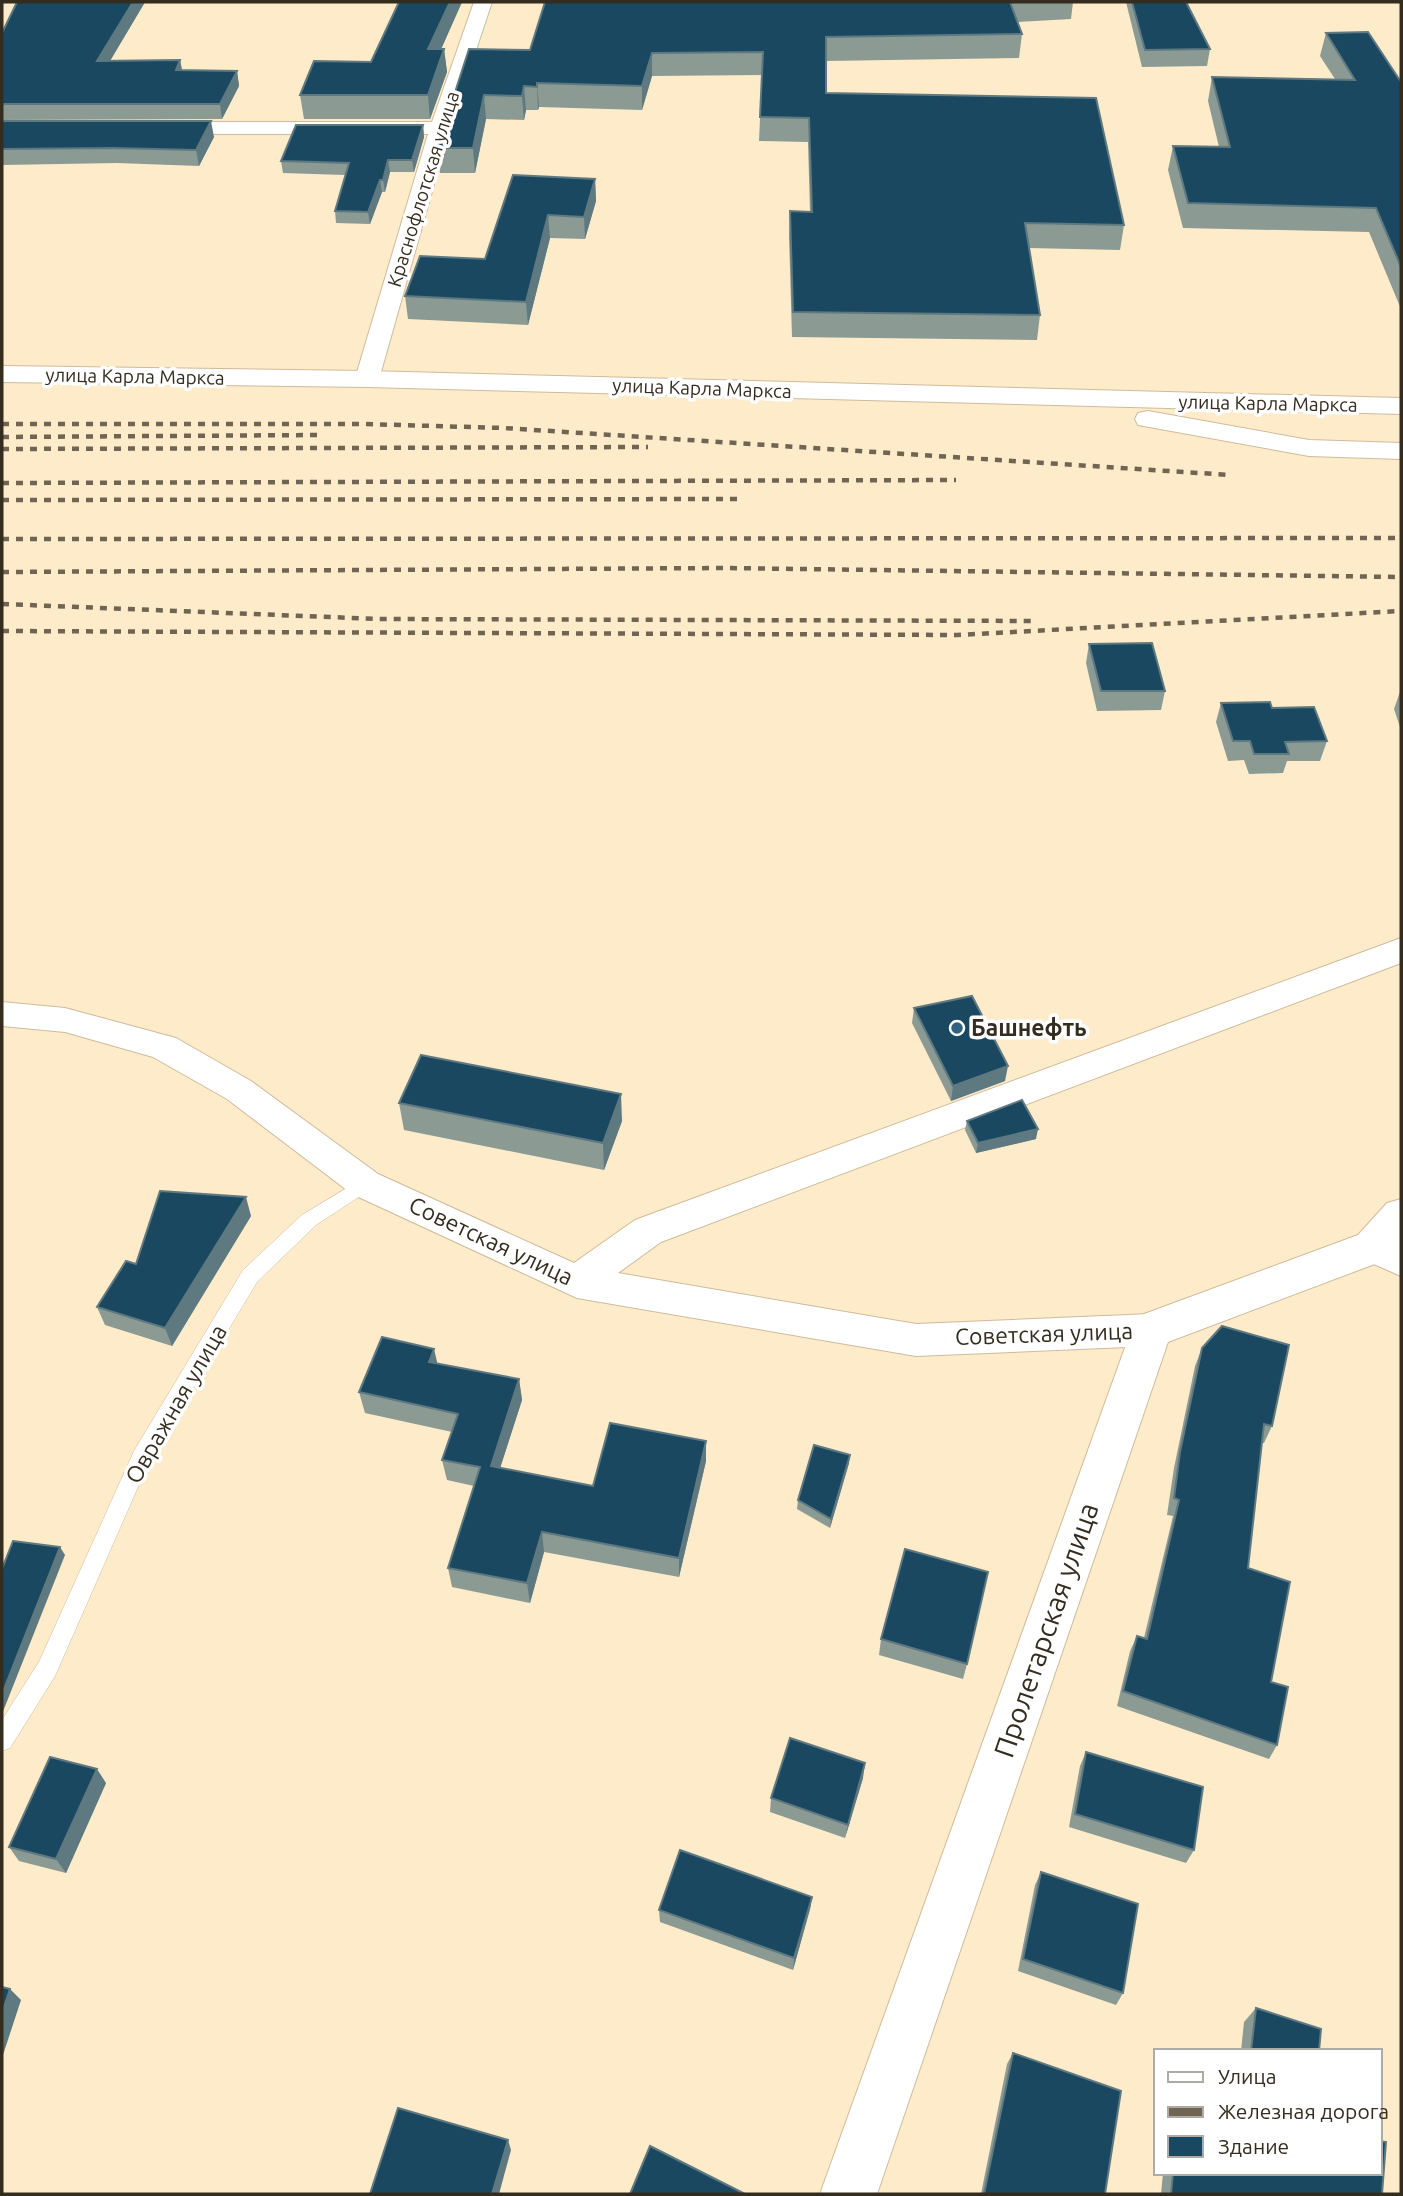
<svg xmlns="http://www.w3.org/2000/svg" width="1403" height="2196" viewBox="0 0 1403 2196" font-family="Ubuntu,sans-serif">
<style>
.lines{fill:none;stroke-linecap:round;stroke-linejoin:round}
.service-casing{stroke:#cebb9b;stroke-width:1}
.minor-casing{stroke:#cebb9b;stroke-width:2}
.tertiary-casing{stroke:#cebb9b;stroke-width:2}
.service{fill:#fff;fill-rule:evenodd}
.minor{fill:#fff;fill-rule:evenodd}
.tertiary{fill:#fff;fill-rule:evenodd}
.rail{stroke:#6f6552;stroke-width:4.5;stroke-dasharray:7 7;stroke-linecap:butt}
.wall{fill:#8c9a94}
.shaded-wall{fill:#5e7980}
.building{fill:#1a4860;stroke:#5e7980;stroke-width:2}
.poi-dot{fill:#2f637f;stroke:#fff;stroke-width:2.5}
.labels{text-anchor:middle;stroke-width:7;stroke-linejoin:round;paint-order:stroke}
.far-street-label{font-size:19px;fill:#332c1f;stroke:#fff}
.poi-label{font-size:23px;font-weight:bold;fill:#332c1f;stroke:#fff;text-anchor:start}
.street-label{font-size:23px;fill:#332c1f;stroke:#fff}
.near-street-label{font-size:28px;fill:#332c1f;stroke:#fff}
</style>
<rect width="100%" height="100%" fill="#feebc9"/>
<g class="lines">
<g class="service-casing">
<polygon id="service" points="365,1177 371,1179 374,1184 371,1189 316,1225 257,1282 149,1462 55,1676 10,1748 2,1751 2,1720 39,1662 134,1451 243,1270 302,1215"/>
</g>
<g class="minor-casing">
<g id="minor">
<polygon points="474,2 492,2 450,128 379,379 375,384 359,384 355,379 428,134 166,134 159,132 156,128 159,124 166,122 432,122"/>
<polygon points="1401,938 1401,963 661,1242 618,1273 916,1324 1151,1314 1165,1318 1170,1330 1165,1342 1151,1346 916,1356 577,1298 352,1194 227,1099 153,1057 65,1032 2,1026 2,1002 65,1008 176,1038 251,1081 378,1174 574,1263 635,1220"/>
<polygon points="1373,1232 1401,1244 1401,1276 1360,1258 1354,1247 1360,1236"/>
</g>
</g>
<g class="tertiary-casing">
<g id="tertiary">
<polygon points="2,366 367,371 1401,398 1401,414 367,387 2,382"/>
<polygon points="1148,411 1309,440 1401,443 1401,459 1309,456 1138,425 1135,419 1138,413"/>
<polygon points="1401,1199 1401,1243 1388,1259 1168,1342 877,2194 820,2194 1136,1317 1358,1235 1387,1203"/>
</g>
</g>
<use href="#service" class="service"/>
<use href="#minor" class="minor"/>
<use href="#tertiary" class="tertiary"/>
<g class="rail">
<polyline points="2,424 365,424 504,428 1230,475"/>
<polyline points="2,437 320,435"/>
<polyline points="2,449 648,447"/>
<polyline points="2,483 956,480"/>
<polyline points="2,500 744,499"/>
<polyline points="2,539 1401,538"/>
<polyline points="2,572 725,568 1401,577"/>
<polyline points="2,604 379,619 1037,621"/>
<polyline points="2,631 957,635 1401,611"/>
</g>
</g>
<g class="wall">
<polygon points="145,2 110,61 180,60 182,70 237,71 239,86 222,119 2,120 2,33"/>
<polygon points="399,2 462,2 441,49 444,49 447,72 430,119 304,119 300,95 371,62"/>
<polygon points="545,2 1073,2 1071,19 1017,22 1022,34 1019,58 826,61 826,93 1124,225 1120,250 1029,248 1040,315 1037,340 792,337 789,236 790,211 810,212 808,142 759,141 762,75 652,76 642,110 539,107 538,110 526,110 524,120 486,119 475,173 440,173 437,148 469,49 530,50"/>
<polygon points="1126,2 1186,2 1210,49 1207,66 1142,67"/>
<polygon points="1326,33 1401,82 1401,309 1369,232 1183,228 1168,170 1173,146 1219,147 1208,101 1212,77 1335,79 1320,56"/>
<polygon points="2,121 214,137 199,166 117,163 2,165"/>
<polygon points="423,125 424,137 414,172 390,172 385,192 382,192 370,224 336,223 335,211 345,175 283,173 281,161"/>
<polygon points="595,179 596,201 585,239 550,238 528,325 408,319 405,296 485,259"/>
<polygon points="1089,644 1165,691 1161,710 1097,711 1086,663"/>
<polygon points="1401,689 1401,730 1394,709"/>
<polygon points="1221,703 1272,708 1327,741 1320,761 1287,761 1283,773 1249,774 1244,760 1228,761 1216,722"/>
<polygon points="914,1008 1005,1081 951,1101 912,1023"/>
<polygon points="399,1103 622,1121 604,1170 404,1130"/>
<polygon points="967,1121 1036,1139 976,1153 965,1130"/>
<polygon points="251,1216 172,1346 105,1325 97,1307 136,1264"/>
<polygon points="1202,1348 1272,1426 1264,1443 1262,1443 1248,1568 1271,1682 1277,1745 1269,1759 1117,1706 1130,1651 1137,1636 1144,1638 1173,1516 1167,1515 1174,1468 1195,1366"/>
<polygon points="437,1364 519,1379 522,1400 500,1468 593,1486 706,1441 706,1461 679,1577 544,1552 530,1603 452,1587 448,1568 474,1486 447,1480 442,1460 452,1432 365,1413 359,1392"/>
<polygon points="849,1463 830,1528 797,1509 798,1500"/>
<polygon points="881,1639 967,1664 963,1679 879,1655"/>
<polygon points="1086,1752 1194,1850 1186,1863 1069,1827 1080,1766"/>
<polygon points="863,1778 845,1838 770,1812 771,1798"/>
<polygon points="106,1783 66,1873 19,1861 9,1847"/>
<polygon points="1041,1872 1123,1993 1116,2005 1018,1971 1035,1885"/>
<polygon points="812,1897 810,1909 793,1970 660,1922 659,1910"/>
<polygon points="1256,2008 1319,2051 1241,2051 1244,2022"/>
<polygon points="1013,2053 1105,2194 981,2194 1007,2064"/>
<polygon points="1163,2173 1380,2173 1382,2194 1161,2194"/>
</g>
<g class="shaded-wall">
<polygon points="133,2 145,2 101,76 97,61"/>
<polygon points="450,2 462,2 431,72 428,49"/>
<polygon points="444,49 447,72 430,119 428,95"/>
<polygon points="652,53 652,76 642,110 642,86"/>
<polygon points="180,60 183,75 176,70"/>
<polygon points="237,71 239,86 222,119 220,104"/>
<polygon points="537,83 539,107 538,110 537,87"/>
<polygon points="524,86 526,110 524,120 522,96"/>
<polygon points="484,95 486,119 475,173 473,148"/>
<polygon points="211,121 214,137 199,166 196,150"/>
<polygon points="423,125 424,137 414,172 412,160"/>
<polygon points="388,160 390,172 385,192 383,180"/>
<polygon points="595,179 596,201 585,239 584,217"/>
<polygon points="380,180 382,192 370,224 368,212"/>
<polygon points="548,215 550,238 528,325 526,302"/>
<polygon points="1008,1066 1005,1081 951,1101 953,1086"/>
<polygon points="621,1094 622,1121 604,1170 603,1143"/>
<polygon points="1038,1129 1036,1139 976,1153 978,1143"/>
<polygon points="246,1197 251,1216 172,1346 165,1328"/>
<polygon points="434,1349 439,1370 429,1362"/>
<polygon points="519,1379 522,1400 494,1487 491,1466"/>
<polygon points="706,1441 706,1461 679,1577 679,1558"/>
<polygon points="850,1455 849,1463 830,1528 831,1519"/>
<polygon points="542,1532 544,1552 530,1603 527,1583"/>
<polygon points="60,1547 65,1555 2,1714 2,1694"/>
<polygon points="865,1763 863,1778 845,1838 848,1825"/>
<polygon points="97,1769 106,1783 66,1873 56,1859"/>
<polygon points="812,1897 810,1909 793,1970 794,1958"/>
<polygon points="10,1989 21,2000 2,2058 2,2013"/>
<polygon points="508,2140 511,2150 499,2194 492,2194"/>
</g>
<g class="building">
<polygon points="17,2 133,2 97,61 180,60 176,70 237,71 220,104 2,104 2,33"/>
<polygon points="399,2 450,2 428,49 444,49 428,95 300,95 314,61 371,62"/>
<polygon points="545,2 1010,2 1022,34 826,37 826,93 1096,98 1124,225 1025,223 1040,315 793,312 790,211 812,212 809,118 760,117 763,52 652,53 642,86 537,83 537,87 524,86 522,96 484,95 473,148 437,148 469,49 530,50"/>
<polygon points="1132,2 1186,2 1210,49 1145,50"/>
<polygon points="1368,32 1401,82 1401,267 1376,208 1188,203 1173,146 1230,147 1212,77 1355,80 1326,33"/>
<polygon points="2,121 211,121 196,150 114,148 2,149"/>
<polygon points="296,125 423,125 412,160 388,160 383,180 380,180 368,212 335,211 349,163 281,161"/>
<polygon points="513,175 595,179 584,217 548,215 526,302 405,296 420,256 485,259"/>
<polygon points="1152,643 1165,691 1101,691 1089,644"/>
<polygon points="1270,702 1272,708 1314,707 1327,741 1285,742 1289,754 1254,754 1250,741 1233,741 1221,703"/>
<polygon points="972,996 1008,1066 953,1086 914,1008"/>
<polygon points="421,1055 621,1094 603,1143 399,1103"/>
<polygon points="1022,1100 1038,1129 978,1143 967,1121"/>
<polygon points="160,1191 246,1197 165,1328 97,1307 126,1261 136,1264"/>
<polygon points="1222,1326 1289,1345 1272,1426 1264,1424 1248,1568 1290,1582 1271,1682 1288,1687 1277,1745 1123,1691 1137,1636 1147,1639 1179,1500 1174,1498 1180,1452 1202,1348"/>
<polygon points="382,1337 434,1349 429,1362 519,1379 491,1466 593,1486 610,1423 706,1441 679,1558 542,1532 527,1583 448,1568 480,1467 442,1460 458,1414 359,1392"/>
<polygon points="814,1445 850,1455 831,1519 798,1500"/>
<polygon points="13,1541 60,1547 2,1694 2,1569"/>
<polygon points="905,1549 988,1572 967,1664 881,1639"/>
<polygon points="790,1738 865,1763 848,1825 771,1798"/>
<polygon points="1086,1752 1203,1787 1194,1850 1075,1814"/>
<polygon points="50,1757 97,1769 56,1859 9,1847"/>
<polygon points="680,1850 812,1897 794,1958 659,1910"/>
<polygon points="1041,1872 1138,1904 1123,1993 1023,1959"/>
<polygon points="2,1987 10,1989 2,2013"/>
<polygon points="1256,2008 1321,2029 1319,2051 1251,2051"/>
<polygon points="1013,2053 1121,2091 1105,2194 984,2194"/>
<polygon points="398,2108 508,2140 492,2194 370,2194"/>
<polygon points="1380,2141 1386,2142 1382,2194 1171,2194 1173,2173 1380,2173"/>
<polygon points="650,2146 745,2194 630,2194"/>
</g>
<circle class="poi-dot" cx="957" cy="1028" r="7"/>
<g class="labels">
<g class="far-street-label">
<text transform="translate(423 189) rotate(-73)" y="7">Краснофлотская улица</text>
<text transform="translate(135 376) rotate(1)" y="7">улица Карла Маркса</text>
<text transform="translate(702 388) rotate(2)" y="7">улица Карла Маркса</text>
<text transform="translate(1268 403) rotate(1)" y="7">улица Карла Маркса</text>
</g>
<g class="poi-label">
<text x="971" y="1036">Башнефть</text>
</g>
<g class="street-label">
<text transform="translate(491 1241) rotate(25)" y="8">Советская улица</text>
<text transform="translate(1044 1334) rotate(-2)" y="8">Советская улица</text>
<text transform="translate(176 1404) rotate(-60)" y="8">Овражная улица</text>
</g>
<g class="near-street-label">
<text transform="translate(1046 1630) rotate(-71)" y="10">Пролетарская улица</text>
</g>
</g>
<rect width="1403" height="2196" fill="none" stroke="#332c1f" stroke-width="7"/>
<rect x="1154" y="2049" width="228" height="126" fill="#ffffff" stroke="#adaba5" stroke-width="2"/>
<rect x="1168" y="2072" width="35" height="10" fill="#ffffff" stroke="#adaba5" stroke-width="2"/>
<text x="1218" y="2084" font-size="21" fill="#332c1f">Улица</text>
<rect x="1168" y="2107" width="35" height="10" fill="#6f6552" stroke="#adaba5" stroke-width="2"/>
<text x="1218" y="2119" font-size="21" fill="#332c1f">Железная дорога</text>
<rect x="1168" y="2136" width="35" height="21" fill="#1a4860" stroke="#adaba5" stroke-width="2"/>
<text x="1218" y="2154" font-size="21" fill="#332c1f">Здание</text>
</svg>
